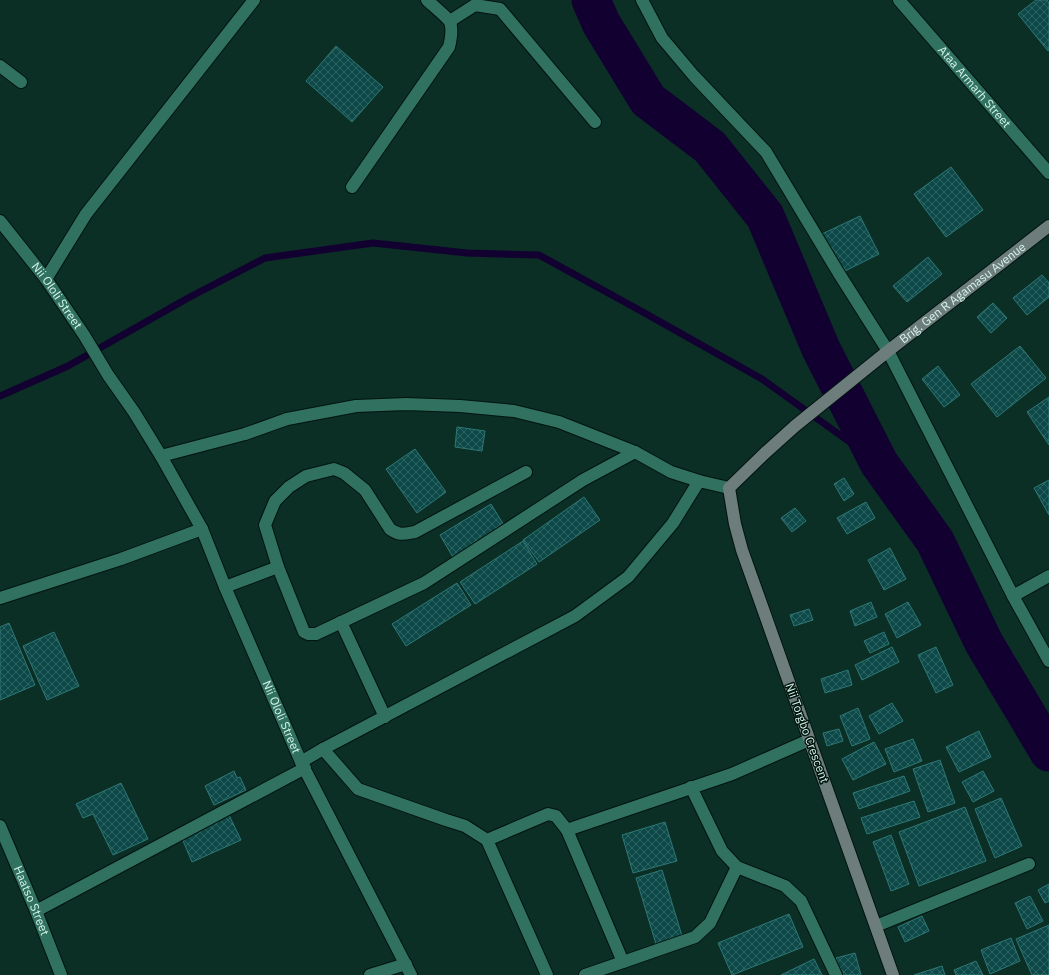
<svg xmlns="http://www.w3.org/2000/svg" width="1049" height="975" viewBox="0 0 1049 975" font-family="'IBM Plex Sans',sans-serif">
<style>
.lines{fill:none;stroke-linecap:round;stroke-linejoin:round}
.stream{stroke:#120031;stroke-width:7}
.river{stroke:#120031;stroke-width:39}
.building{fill:url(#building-cross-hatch);stroke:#2e7876}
.lane-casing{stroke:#02140f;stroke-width:14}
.street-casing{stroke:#02140f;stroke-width:14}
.secondary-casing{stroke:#02140f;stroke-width:14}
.lane{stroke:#31715f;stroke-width:12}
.street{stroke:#31715f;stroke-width:12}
.secondary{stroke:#6c7d7c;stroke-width:12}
.labels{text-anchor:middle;stroke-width:3;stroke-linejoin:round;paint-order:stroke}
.street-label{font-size:12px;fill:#d5f4ea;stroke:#00150e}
</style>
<defs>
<pattern id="building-cross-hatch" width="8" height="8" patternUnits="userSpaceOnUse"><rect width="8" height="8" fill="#0d4948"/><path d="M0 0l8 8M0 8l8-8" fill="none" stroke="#2f6463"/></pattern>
</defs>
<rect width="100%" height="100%" fill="#0b2e25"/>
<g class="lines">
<polyline class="stream" points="0,396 68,366 188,298 265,258 373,243 467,253 539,255 641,311 762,379 879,463"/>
<polyline class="river" points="591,0 601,23 648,100 710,147 765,216 821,349 879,463 935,541 984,643 1049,752"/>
</g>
<g class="building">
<polygon points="1036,0 1047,0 1049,3 1049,50 1048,51 1018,14"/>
<polygon points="336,46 383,87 352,122 306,81"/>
<polygon points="951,167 983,210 946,237 914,194"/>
<polygon points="860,216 879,254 841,273 822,234"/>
<polygon points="928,257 942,274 907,302 893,286"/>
<polygon points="1042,275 1049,283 1049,297 1027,315 1013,298"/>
<polygon points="993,303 1007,318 991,333 977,317"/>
<polygon points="1020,346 1046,378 997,417 971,384"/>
<polygon points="938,366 960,395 944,407 922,379"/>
<polygon points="1049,397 1049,445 1027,412"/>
<polygon points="457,427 485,431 482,451 455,447"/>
<polygon points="415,449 446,492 417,513 386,469"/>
<polygon points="844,478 854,494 844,501 834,484"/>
<polygon points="1049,480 1049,515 1034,488"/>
<polygon points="584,497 600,520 539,562 523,540"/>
<polygon points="866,502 875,518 847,534 837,518"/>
<polygon points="491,504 505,527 454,559 440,535"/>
<polygon points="795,508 806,521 792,532 781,518"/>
<polygon points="523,541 537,564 475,604 460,582"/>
<polygon points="890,548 906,579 884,590 868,560"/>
<polygon points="457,583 471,605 406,646 392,624"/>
<polygon points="871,602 877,617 855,626 850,611"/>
<polygon points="908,602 921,625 897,638 885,614"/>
<polygon points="809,609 813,620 794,626 790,615"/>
<polygon points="9,623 35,685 0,700 0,627"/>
<polygon points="54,632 79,686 47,700 23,646"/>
<polygon points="884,632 889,644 870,653 864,641"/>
<polygon points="892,647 899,662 862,680 855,665"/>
<polygon points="936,647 953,685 936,693 918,655"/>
<polygon points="848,670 852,685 825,693 821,679"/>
<polygon points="892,703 903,721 879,734 869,716"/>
<polygon points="858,708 870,739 852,746 840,716"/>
<polygon points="839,729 843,741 827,746 823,733"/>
<polygon points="979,731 991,757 959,772 946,747"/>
<polygon points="913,739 922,761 894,772 885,749"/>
<polygon points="874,742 886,764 853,780 842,759"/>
<polygon points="940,760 955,803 928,812 913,769"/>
<polygon points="234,771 237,778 240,777 246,790 214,805 205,786"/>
<polygon points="983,771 994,791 973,802 962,782"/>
<polygon points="904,776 910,791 859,809 853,793"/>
<polygon points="121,783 148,839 113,855 93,814 83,818 76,804"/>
<polygon points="1001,798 1022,846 995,858 975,809"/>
<polygon points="914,801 920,817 867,834 861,818"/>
<polygon points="965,807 986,861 919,886 899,832"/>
<polygon points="229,815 241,840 192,862 181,836"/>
<polygon points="665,822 677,861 633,873 622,835"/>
<polygon points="891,835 909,884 891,891 873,842"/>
<polygon points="662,870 682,936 656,944 636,878"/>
<polygon points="1049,884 1049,901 1045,903 1038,890"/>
<polygon points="1030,896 1043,921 1027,929 1015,903"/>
<polygon points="789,914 803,947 732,975 718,943"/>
<polygon points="922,916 929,931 905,942 898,927"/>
<polygon points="1049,925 1049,975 1032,975 1016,939"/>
<polygon points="1011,938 1020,961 990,974 981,950"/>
<polygon points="855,953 861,975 841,975 836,958"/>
<polygon points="814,959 822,975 781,975"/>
<polygon points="976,961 983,975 956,975 954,970"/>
<polygon points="942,966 945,975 914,975"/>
</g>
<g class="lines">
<g class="lane-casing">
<g id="lane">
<polyline points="0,66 21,82"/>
<path d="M526,472L415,532C404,534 400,536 390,529L365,490L344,473L334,469L306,476L289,487L275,501L265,525L278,567L304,632L308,634H316L424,583L583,480L635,452"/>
<polyline points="225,587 278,567"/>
<polyline points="341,622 385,717"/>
<polyline points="323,749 358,789 446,820 465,826 487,840 547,975"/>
<polyline points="301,762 323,749 575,616 628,577 673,523 699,481"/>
<polyline points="691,787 722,851 737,867 785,886 801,901 836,975"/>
<polyline points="567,830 732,774 809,740"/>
<polyline points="487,840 548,814 556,816 567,830 623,962 585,975"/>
<polyline points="876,926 1029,864"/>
<polyline points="623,962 695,937 710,923 737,867"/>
</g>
</g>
<g class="street-casing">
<g id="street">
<polyline points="642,0 662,38 694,76 766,152 838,272 888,351 1013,596 1049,661"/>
<path id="s1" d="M899,0L1049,173"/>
<polyline points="450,21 475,5 500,9 595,122"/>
<path d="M352,187L449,47C451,39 453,30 450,22C447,17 432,5 427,0"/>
<path id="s2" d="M0,221L46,279L84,335L108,375L134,412L161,456L202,529L225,587L301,762L411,975"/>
<polyline points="46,279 86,214 254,0"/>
<polyline points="161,456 245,434 287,419 356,406 406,404 460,406 514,411 559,422 635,452 671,472 699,481 729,488"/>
<polyline points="1013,596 1049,576"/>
<polyline points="0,598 121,559 202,529"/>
<path id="s3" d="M0,826L36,911L61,975"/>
<polyline points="36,911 305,768"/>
<polyline points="370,975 406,964"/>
</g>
</g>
<g class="secondary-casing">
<g id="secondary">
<path id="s4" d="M893,975L742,550L735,524L729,488L765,453L795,426L888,351L1049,226"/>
</g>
</g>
<use href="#lane" class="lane"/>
<use href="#street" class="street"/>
<use href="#secondary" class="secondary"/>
</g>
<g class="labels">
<g class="street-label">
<text dy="4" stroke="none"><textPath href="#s1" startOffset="115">Ataa Armarh Street</textPath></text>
<text dy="4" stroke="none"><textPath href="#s4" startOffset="819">Brig. Gen R Agamasu Avenue</textPath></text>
<text dy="4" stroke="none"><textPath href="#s2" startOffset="94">Nii Ololi Street</textPath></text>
<text dy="4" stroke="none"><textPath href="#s2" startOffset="573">Nii Ololi Street</textPath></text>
<text transform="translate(807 733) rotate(70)" y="4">Nii Torgbo Crescent</text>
<text dy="4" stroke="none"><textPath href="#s3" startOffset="81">Haatso Street</textPath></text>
</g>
</g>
</svg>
